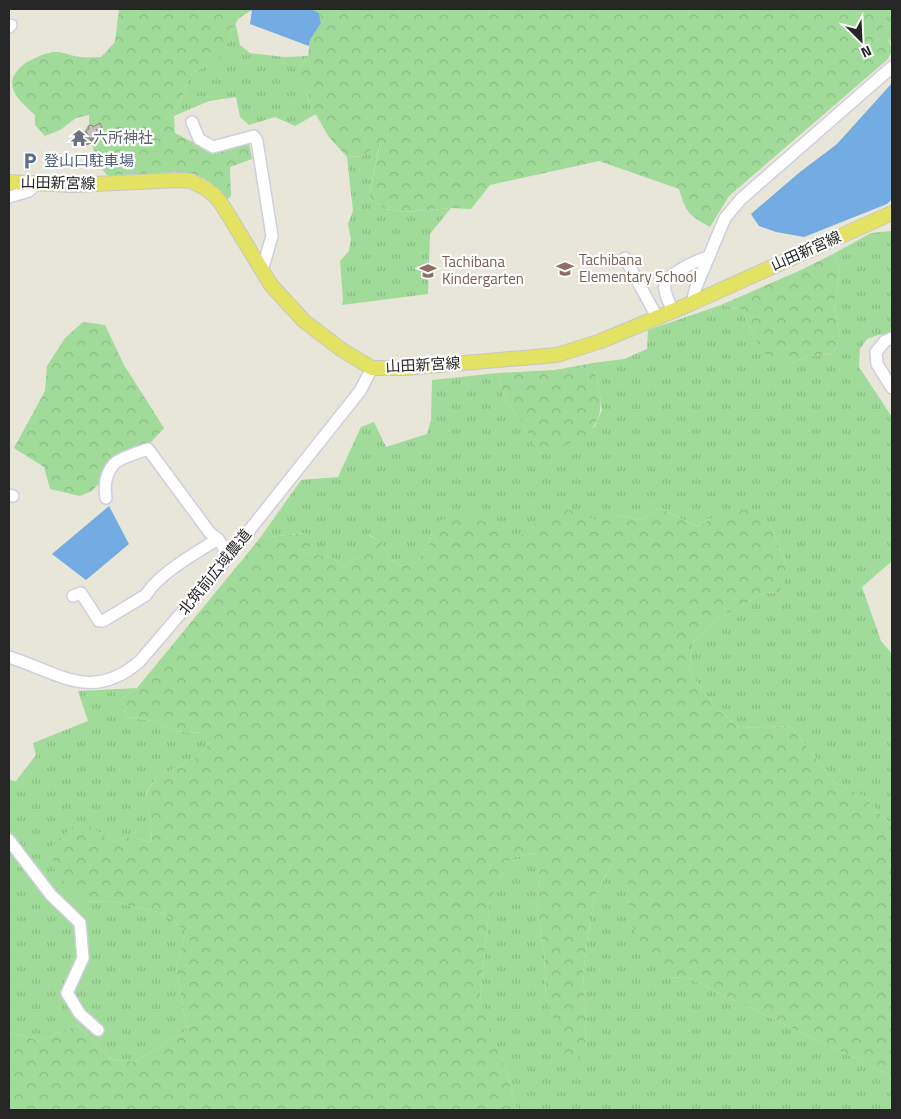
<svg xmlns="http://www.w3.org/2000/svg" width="901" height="1119" viewBox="0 0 901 1119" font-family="'Titillium Web','Noto Sans JP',sans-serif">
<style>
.grass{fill:url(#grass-tufts)}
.forest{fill:url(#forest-crowns)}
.water{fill:#73ace3}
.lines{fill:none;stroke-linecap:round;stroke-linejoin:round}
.minor-casing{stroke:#cfcedf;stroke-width:14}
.major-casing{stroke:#c7c7c7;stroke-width:16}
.minor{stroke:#fff;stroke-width:11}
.major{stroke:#e3e263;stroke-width:14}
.wall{fill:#a8a69f}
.shaded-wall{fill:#888782}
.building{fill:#c3c1b9;stroke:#888782}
.labels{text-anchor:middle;stroke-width:4.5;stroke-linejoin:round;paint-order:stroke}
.worship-label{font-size:15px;fill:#5b616d;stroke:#fff;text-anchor:start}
.service-label{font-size:15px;fill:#4e5e75;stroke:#fff;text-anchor:start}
.street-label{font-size:15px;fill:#262626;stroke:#fff}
.education-label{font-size:15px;fill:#785e54;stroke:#fff;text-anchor:start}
</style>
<defs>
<pattern id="grass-tufts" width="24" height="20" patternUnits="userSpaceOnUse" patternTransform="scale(1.25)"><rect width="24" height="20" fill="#a1db99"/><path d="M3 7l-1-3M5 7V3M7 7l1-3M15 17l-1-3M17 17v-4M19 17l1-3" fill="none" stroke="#8abc84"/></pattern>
<pattern id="forest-crowns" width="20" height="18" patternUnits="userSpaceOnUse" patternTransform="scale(1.25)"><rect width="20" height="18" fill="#a1db99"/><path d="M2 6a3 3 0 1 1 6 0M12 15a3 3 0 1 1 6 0" fill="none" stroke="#8abc84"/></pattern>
</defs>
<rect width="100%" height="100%" fill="#e8e5d9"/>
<g class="grass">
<polygon points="874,9 892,9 892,44 886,35"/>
<polygon points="235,21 240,45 250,53 284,57 308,56 300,66 308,90 309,103 316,114 295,126 275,117 249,125 240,117 236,97 209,101 174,116 192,73 216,61 226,47"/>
<polygon points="380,142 369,198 385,209 405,212 451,208 430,234 428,294 342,305 343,299 340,261 349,251 351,239 348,224 353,211 347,157 362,156"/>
<polygon points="892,231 892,333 878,335 867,339 860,349 859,367 892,417 892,561 862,587 881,641 892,654 892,824 881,815 864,796 835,783 813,754 790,726 739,728 713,705 689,671 693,642 713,622 765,593 779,592 786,560 777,543 771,526 708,519 698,527 660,508 641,520 619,515 511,545 493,525 432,532 429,545 416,563 402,566 390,559 380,541 369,535 362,555 345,567 331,557 306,553 306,533 260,538 301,480 338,477 361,427 374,422 386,447 427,434 431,420 432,380 497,373 505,400 524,425 534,444 575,441 595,426 602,410 598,382 593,363 624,359 647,349 648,330 721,305 742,310 755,339 789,364 808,356 834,354 840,335 834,309 840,270 833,254 871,233"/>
<polygon points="137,688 121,700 126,717 153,721 182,732 206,733 210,742 200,755 176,768 157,776 145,795 150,816 152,842 128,837 107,843 82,902 112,901 166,914 186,932 176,967 187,1030 135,1062 111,1059 77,1025 40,1041 9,1032 9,780 16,781 36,755 33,743 88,721 78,691"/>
<polygon points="535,853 540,879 537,909 544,950 546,996 557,1028 585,1051 586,1018 583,974 588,935 594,899 611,865 627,876 629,906 669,977 688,978 892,1076 892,1110 517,1110 506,1071 480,999 490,898 511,858"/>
</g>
<g class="forest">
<path d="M119,9H258C223,17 236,44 216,61C210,66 199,69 192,73L174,116L175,133L210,151L249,144L252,159L230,167L231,196L225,201L204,178L177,172L108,176L97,163L89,132V115L76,118L60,130L45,136L35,125V115C14,97 0,81 27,62C35,58 47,52 56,52C65,52 73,57 82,57C88,58 95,57 101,57L115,42Z"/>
<path d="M311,9H874C878,16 893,47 892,51C892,52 888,58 888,59L729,196L710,227C689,215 686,213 679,189L599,161L490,185L471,209L451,208L405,212L385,209L369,198L380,143L362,156L347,157L329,137L309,103L308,90L299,78L300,66L308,56L310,40L321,23L319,13Z"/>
<polygon points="833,254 840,270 834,309 840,335 834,354 808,356 789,364 772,362 755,339 742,310 721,305 801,270"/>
<polygon points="83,322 105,325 124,365 164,428 141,453 115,465 92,491 80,496 50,489 44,467 14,448 45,391 47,366 65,338"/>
<path d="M593,363C601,394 611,423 575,441C567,445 557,448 548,450L534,445L524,425L505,400L497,373L555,370Z"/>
<path d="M560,507L598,520L619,515L641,520L660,508L698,527C718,511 732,510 757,509L771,526L777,543L786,560L785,582L779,592L765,593L713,622L693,642L689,671L713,705L739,728L790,726L813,754L835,783L864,796L881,815L892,824V1076L688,978L669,977C657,964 644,949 636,934C628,917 628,895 627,877L611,865L594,899L588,935L583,974L586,1018L585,1051L569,1067L546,996L544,950L537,909L540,879L534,853L511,858L490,899L480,998L506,1071L517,1110H9V1032L40,1041L77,1025L111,1059L135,1062L187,1030L176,967L186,932L166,914L112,901L82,902L66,886L53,866V845L70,829L82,821L104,835L107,843L128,837L152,842L150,816L145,796L157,776L176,768L200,755L210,742L205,733L182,732L153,721L126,717L121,700L137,688L260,538L306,533L313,539L306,553L331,557L345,567L362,555L368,535L380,541L390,559L402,566L416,563L429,545L432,532L440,520L468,515L493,525L512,544L536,523Z"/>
</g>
<g class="water">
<polygon points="258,9 311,9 319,13 321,23 310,40 309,46 250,24 252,10"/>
<polygon points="892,83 892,199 887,204 804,237 776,232 759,226 751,214 800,172 837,144"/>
<polygon points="109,506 129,544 86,580 52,554"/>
</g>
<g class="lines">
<g class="minor-casing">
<g id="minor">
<polyline points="9,27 11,25"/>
<polyline points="192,122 199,139 213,147 254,136 257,141 272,236 262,271"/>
<polyline points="9,197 29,191 37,183"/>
<polyline points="625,258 657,317"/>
<polyline points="692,303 696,287 725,218 741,199 892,67"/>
<path d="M673,311C670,304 663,292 665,284C667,274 699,259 709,257"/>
<polyline points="892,338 885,341 876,352 877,364 892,388"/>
<polyline points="9,495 13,496"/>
<path d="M106,498C104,486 106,473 114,464C119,458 140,452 148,449L210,533L218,539L229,556"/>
<path d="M73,596L81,593L99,621H103L146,595C158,574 197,552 218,539"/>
<path d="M9,657C59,673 92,703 140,661L217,571L360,391L372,368"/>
<polyline points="9,840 51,895 80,923 83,958 67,993 80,1014 98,1030"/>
</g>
</g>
<g class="major-casing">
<polyline id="major" points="9,182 73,185 180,180 191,181 205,188 214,195 221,203 271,285 304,321 342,350 372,368 405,368 557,355 601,341 692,303 892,213"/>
</g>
<use href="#minor" class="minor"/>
<use href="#major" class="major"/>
</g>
<polygon class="wall" points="88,126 98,133 99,135 94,142 85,146 81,138 83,135 83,134"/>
<polygon class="shaded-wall" points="99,135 94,142 85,146 90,139"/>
<polygon class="building" points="100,123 102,127 96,130 99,135 90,139 86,131 89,129 88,126 92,125 93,127"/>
<defs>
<g id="temple-bare" transform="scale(1.35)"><path d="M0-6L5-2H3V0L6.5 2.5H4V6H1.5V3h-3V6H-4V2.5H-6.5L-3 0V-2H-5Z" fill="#6b7280" stroke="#fff" stroke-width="2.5" paint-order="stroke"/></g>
<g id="parking-bare" transform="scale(1.35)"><path d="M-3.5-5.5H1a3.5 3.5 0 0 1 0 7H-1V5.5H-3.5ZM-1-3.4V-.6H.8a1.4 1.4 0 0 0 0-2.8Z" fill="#5c6f8a" stroke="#fff" stroke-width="2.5" paint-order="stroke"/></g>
<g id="school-bare" transform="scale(1.35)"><path d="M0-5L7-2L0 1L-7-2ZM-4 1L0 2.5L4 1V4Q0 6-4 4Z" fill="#8d6e63" stroke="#fff" stroke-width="2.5" paint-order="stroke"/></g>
</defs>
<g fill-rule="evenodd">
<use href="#temple-bare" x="79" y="138"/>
<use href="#parking-bare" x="30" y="161"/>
<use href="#school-bare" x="565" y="269"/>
<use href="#school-bare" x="428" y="271"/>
</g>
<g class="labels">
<g class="worship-label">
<text x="93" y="143">六所神社</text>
</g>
<g class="service-label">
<text x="44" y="166">登山口駐車場</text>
</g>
<g class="street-label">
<text transform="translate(58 183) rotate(1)" y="5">山田新宮線</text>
<text transform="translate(806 251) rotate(-24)" y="5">山田新宮線</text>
<text transform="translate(423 365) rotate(-3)" y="5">山田新宮線</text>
<text transform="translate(215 572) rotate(-51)" y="5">北筑前広域農道</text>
</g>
<g class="education-label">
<text x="579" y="265">Tachibana<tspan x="579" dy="17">Elementary School</tspan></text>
<text x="442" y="267">Tachibana<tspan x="442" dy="17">Kindergarten</tspan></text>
</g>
</g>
<rect width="901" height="1119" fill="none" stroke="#262626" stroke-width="20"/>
<g transform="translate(861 40) rotate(156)" stroke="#ffffff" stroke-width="4" paint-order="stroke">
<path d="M0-4L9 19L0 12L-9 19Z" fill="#262626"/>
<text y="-8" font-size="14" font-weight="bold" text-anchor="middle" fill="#262626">N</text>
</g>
</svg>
